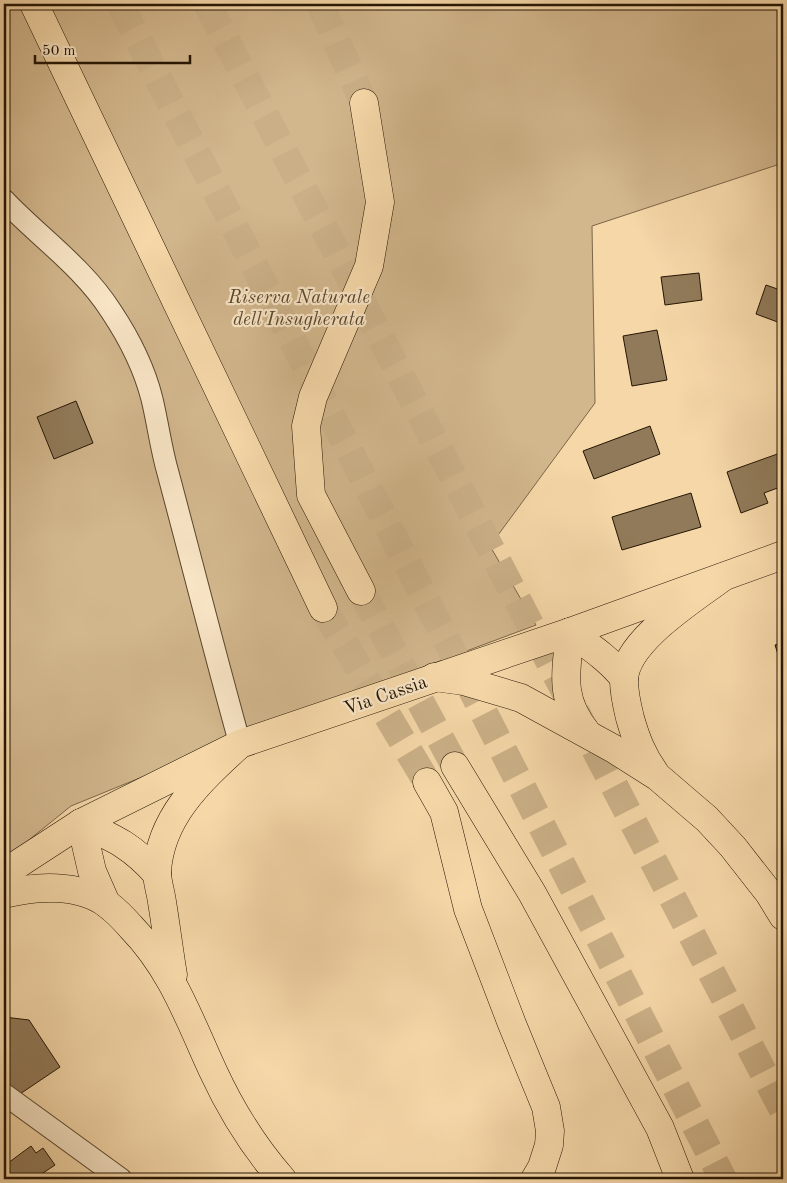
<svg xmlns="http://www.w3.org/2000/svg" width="787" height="1183" viewBox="0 0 787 1183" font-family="'Old Standard TT',serif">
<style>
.green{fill:#d2b68c;stroke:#7c6648}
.building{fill:#917a59;stroke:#251503}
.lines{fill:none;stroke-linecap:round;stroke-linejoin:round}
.highway-tunnel{stroke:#cbb087;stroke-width:28;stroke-dasharray:28 14;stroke-linecap:butt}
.street-casing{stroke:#59462c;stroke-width:23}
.primary-casing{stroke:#251503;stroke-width:29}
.highway-casing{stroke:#251503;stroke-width:29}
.street{stroke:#f8e5c6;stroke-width:21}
.primary{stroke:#f5d7a8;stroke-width:28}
.highway{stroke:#f5d7a8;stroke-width:28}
.labels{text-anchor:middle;stroke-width:4.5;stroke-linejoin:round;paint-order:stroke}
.park-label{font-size:19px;font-style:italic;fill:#59452c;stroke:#f8e5c6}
.street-label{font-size:19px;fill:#251503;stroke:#f8e5c6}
</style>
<rect width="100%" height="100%" fill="#f5d7a8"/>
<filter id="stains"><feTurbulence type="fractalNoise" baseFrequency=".004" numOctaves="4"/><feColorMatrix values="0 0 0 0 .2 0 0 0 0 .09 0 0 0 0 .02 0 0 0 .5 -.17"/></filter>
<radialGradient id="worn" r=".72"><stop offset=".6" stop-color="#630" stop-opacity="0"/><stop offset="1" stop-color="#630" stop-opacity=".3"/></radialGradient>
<polygon class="green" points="4,4 783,4 783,163 592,226 595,403 490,546 536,625 223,742 223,744 71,806 4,860"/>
<g class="building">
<polygon points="699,273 702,300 665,305 661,277"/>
<polygon points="766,285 783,291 783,324 756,314"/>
<polygon points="657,330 667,380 632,386 623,336"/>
<polygon points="76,401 93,443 54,459 37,417"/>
<polygon points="650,426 660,454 594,479 583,451"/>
<polygon points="783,452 783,486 764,493 768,503 741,513 727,472"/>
<polygon points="691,493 701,527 622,550 612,517"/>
<polygon points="783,642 783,670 775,645"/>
<polygon points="4,1017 29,1020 60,1067 17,1096 4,1077"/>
<polygon points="31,1146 36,1153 43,1148 55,1165 34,1179 4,1179 4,1166"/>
</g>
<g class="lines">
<g class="highway-tunnel">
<polyline points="120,4 723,1179"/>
<polyline points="207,4 783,1110"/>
<polyline points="320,4 364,103"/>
<polyline points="361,591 455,766"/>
<polyline points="323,608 427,782"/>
</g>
<g class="street-casing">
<g id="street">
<path d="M4,200C39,237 83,267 111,311C129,338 144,367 152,399C158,424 161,449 168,473C192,563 215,654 240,744"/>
<polyline points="4,1094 121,1179"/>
</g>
</g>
<g class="primary-casing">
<polyline id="primary" points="4,873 81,823 240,744 570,632 783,555"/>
</g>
<g class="highway-casing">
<g id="highway">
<polyline points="34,4 323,608"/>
<polyline points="361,591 311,495 306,426 313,397 369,266 380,202 364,103"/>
<path d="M570,632C566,673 559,699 587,733"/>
<path d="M570,632C589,646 609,659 624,678"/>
<polyline points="434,677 464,681 521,698 614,749 658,777 707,819 733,847 769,893 783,916"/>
<polyline points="455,766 532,893 660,1128 680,1179"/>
<path d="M655,773C642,755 636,739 630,718C627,706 624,692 624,680C625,641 694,599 723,577"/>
<polyline points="427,782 444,812 468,909 512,1024 546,1107 550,1131 549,1145 542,1167 535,1179"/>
<path d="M81,823C116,839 132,846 157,874"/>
<polyline points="81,823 92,871 106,903"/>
<path d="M4,894C35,886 79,883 107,904C115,910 124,919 131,927C172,969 189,1019 213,1071C231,1110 254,1147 282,1179"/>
<path d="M173,975C169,951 166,926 162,902C161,893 157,882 157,872C160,816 202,779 240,744"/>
</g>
</g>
<use href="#street" class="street"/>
<use href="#primary" class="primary"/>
<use href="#highway" class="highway"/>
</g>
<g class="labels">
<g class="park-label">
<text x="299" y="303">Riserva Naturale<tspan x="299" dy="22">dell'Insugherata</tspan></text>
</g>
<g class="street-label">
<text transform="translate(385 694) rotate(-19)" y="7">Via Cassia</text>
</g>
</g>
<rect width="787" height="1183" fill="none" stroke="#f5d7a8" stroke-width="20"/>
<rect x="5" y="5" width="777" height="1173" fill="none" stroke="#251503" stroke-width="2.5"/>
<rect x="10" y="10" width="767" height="1163" fill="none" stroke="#251503"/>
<path d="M35 55v8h155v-8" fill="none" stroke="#251503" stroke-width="2.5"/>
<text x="42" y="55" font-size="15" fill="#251503" stroke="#f8e5c6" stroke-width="4" paint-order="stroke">50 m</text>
<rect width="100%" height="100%" filter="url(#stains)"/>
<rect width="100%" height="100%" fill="url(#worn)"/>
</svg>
